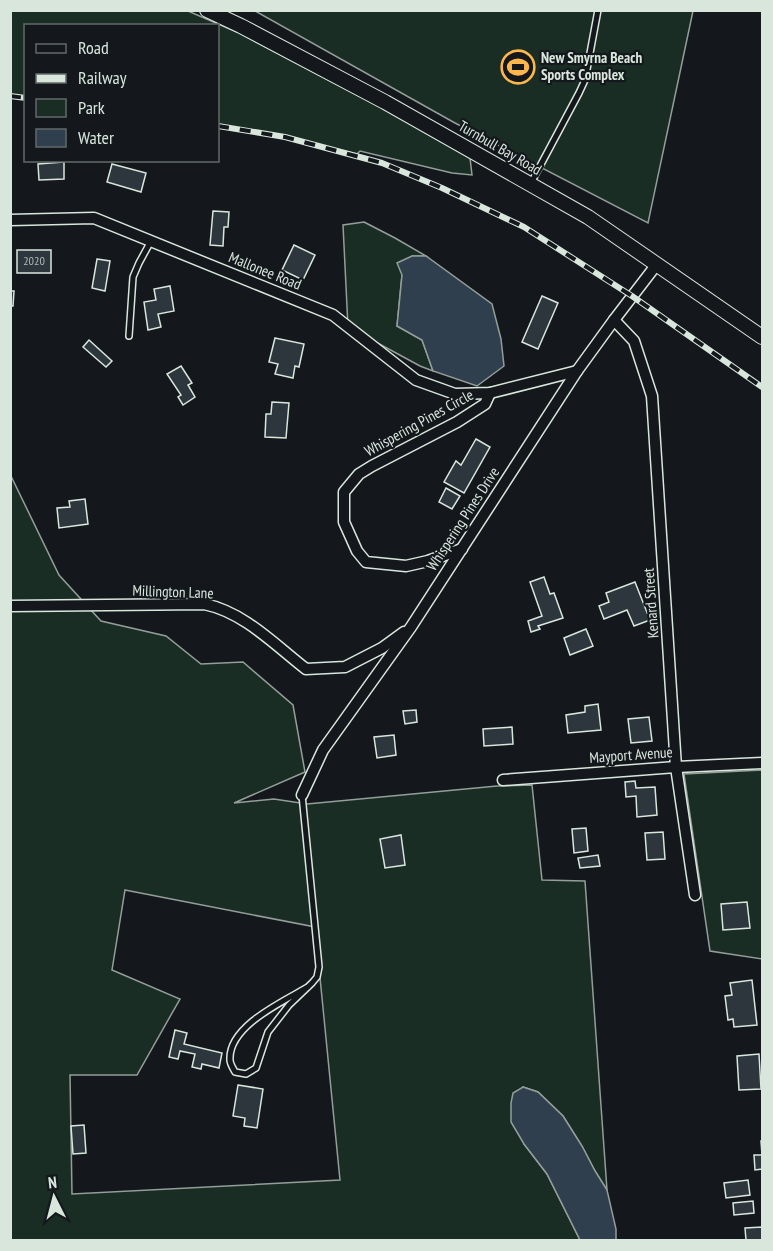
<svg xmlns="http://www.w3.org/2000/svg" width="773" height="1251" viewBox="0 0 773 1251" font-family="'PT Sans Narrow',sans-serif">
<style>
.green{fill:#1a2d24;stroke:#939e99;stroke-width:1.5;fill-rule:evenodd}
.water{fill:#2f3f4d;stroke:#939e99;stroke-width:1.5}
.building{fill:#2c363c;stroke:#d8e6dc;stroke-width:1.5}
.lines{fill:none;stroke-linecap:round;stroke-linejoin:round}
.service-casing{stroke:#d8e6dc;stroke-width:8}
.minor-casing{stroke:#d8e6dc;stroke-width:13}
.tertiary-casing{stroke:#d8e6dc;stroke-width:16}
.service{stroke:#14181c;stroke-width:5}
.minor{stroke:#14181c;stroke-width:10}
.tertiary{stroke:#14181c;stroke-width:14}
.rail-casing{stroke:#d8e6dc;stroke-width:6}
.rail{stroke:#14181c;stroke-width:4;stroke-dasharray:11;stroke-linecap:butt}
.labels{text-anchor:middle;stroke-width:4.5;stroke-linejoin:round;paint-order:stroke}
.number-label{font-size:12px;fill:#adbab4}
.poi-label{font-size:15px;font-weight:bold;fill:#d8e6dc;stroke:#14181c;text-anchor:start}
.street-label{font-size:15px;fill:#d8e6dc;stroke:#14181c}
</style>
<rect width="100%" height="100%" fill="#14181c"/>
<g class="green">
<polygon points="11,10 188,11 239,33 382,108 470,158 472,175 452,173 360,151 357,154 218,125 218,26 26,26 25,99 11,97"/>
<polygon points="255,11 693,11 648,223 455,123"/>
<polygon points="364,222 395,238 426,256 412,256 402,275 397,326 422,340 433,371 420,366 348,327 343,225"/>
<path d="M10,474L59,575L101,621L166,636L201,664L243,662L293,705L305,772L234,803L274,799L307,804L497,786L532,785L542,880L585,881L607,1190L595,1171L582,1146L563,1116L538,1092L523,1087L524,1144L547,1174L580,1240H11ZM125,890L315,927L340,1180L72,1194L70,1075H137L180,999L112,970Z"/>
<polygon points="762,770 762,959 710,951 684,774"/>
</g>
<g class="water">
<polygon points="412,256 426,256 492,304 501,339 504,366 477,386 433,371 422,340 397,326 402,275 397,263"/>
<polygon points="523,1087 538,1092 563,1116 582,1146 595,1171 607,1190 616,1229 616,1240 580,1240 547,1174 524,1144 511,1122 511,1103 513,1093"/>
</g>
<g class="building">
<polygon points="64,162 64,179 39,180 38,164"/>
<polygon points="112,164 146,173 141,192 107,182"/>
<polygon points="213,211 229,212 228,227 224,227 223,246 210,245"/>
<polygon points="294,245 315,255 303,280 282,270"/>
<rect x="17" y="250" width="34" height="23"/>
<polygon points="97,259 110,261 105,291 92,288"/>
<polygon points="170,286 174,311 158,314 161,327 148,330 144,302 156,300 154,289"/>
<polygon points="10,291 14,291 13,306 10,306"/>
<polygon points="542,296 558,303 538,349 522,342"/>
<polygon points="275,338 304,344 299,367 295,366 293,378 275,374 278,364 269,362"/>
<polygon points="89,340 112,361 106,367 83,347"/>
<polygon points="181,366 192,383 188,385 195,397 183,405 178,397 181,395 167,374"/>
<polygon points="272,402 289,403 286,438 265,437 266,414 271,414"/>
<polygon points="476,439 490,447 464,493 444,482 456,461 461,465"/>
<polygon points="446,488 460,496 452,509 439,502"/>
<polygon points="85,499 88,524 59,528 57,508 70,507 69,501"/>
<polygon points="544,577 550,594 554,593 563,618 538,626 540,629 531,632 528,621 542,616 530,582"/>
<polygon points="635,582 650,620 634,626 627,610 604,619 599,606 609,602 606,593"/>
<polygon points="586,629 593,646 570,655 564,638"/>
<polygon points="598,704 601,730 568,733 566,715 585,712 585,706"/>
<polygon points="416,710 417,722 405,724 403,711"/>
<polygon points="649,717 652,741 631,743 628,719"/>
<polygon points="512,727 513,744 484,746 483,729"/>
<polygon points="394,735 396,755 377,758 374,737"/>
<polygon points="635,781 636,788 655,787 657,815 637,817 636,796 626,797 625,782"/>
<polygon points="586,828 588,851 574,853 572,829"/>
<polygon points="663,832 665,859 647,860 645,833"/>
<polygon points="401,835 405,865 385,868 380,839"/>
<polygon points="598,855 600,866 580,868 578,858"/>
<polygon points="747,902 750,928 723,930 721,904"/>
<polygon points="752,980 757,1025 734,1027 733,1019 728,1020 725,996 732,995 730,983"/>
<polygon points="175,1030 187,1033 184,1044 222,1053 219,1068 202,1064 201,1069 192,1067 195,1054 180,1051 178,1059 169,1057"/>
<polygon points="759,1054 761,1089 739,1090 737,1056"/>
<polygon points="238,1085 263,1089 257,1128 244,1126 245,1118 233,1116"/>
<polygon points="84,1125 86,1153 73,1154 71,1126"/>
<polygon points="761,1141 762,1141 762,1169 755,1170 754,1155 762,1155"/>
<polygon points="748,1180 750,1195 726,1198 724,1183"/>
<polygon points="753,1201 754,1213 734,1215 733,1203"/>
<polygon points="762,1227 762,1240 746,1240 745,1228"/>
</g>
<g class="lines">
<g class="service-casing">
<g id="service">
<polyline points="531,183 579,93 585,80 598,10"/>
<polyline points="129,336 133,277 139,263 151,241"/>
<path d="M302,795L319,967L317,977L312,983L289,1005L268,1032L256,1068L246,1074L235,1072C233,1068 230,1064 230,1060C228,1026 284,1001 308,987"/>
</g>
</g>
<g class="minor-casing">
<g id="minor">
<polyline points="10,220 94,218 333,315 416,380 455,394 490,393 577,371"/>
<polyline points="614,320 634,341 652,396 676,767 695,895"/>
<polyline points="462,549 428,561 406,566 366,562 357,551 344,522 344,492 359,474 372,466 457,422 485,404 490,393"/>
<path d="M10,606L204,604C244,612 275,645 306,669L345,667L382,648L404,632"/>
<polyline points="503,780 676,767 762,763"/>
<polyline points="302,795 323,750 411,627 577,371 614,320 657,264"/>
</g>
</g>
<g class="tertiary-casing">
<polyline id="tertiary" points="207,10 241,26 385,102 588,217 762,337"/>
</g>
<use href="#service" class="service"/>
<use href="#minor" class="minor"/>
<use href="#tertiary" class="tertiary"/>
<g class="rail-casing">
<g id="rail">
<polyline points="10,96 26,98"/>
<polyline points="218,126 285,137 382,163 442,188 524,227 632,296 762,387"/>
</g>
</g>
<use href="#rail" class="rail"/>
</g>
<defs>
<g id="stadium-ring" transform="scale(1.725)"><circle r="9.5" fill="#14181c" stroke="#ffb74d" stroke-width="1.5"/><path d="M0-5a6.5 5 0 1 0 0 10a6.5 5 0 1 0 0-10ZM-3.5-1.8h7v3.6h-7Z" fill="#ffb74d"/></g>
</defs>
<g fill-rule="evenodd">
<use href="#stadium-ring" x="518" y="67"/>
</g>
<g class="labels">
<g class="number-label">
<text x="34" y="265">2020</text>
</g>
<g class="poi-label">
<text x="541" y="63">New Smyrna Beach<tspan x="541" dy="17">Sports Complex</tspan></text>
</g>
<g class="street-label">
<text transform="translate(500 148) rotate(30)" y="5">Turnbull Bay Road</text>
<text transform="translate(265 271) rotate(22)" y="5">Mallonee Road</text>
<text transform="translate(419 423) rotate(-29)" y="5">Whispering Pines Circle</text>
<text transform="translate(463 519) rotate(-57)" y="5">Whispering Pines Drive</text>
<text transform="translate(173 592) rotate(2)" y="5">Millington Lane</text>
<text transform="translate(651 603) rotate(-94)" y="5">Kenard Street</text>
<text transform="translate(631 755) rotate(-4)" y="5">Mayport Avenue</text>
</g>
</g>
<rect width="773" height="1251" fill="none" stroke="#d8e6dc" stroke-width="24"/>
<rect x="24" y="24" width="195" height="138" fill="#14181c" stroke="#626a69" stroke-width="1.5"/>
<rect x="36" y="44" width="30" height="9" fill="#14181c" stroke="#626a69" stroke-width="1.5"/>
<text x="78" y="54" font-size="18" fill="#d8e6dc">Road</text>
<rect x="36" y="74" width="30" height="9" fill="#d8e6dc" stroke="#626a69" stroke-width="1.5"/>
<text x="78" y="84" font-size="18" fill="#d8e6dc">Railway</text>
<rect x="36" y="99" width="30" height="18" fill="#1a2d24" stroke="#626a69" stroke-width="1.5"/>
<text x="78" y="114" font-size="18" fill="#d8e6dc">Park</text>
<rect x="36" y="129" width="30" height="18" fill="#2f3f4d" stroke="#626a69" stroke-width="1.5"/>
<text x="78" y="144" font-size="18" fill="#d8e6dc">Water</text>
<g transform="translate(54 1197) rotate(354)" stroke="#14181c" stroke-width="4.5" paint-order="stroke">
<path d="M0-4.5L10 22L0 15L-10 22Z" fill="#d8e6dc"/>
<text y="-9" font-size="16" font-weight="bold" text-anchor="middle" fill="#d8e6dc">N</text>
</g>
</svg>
